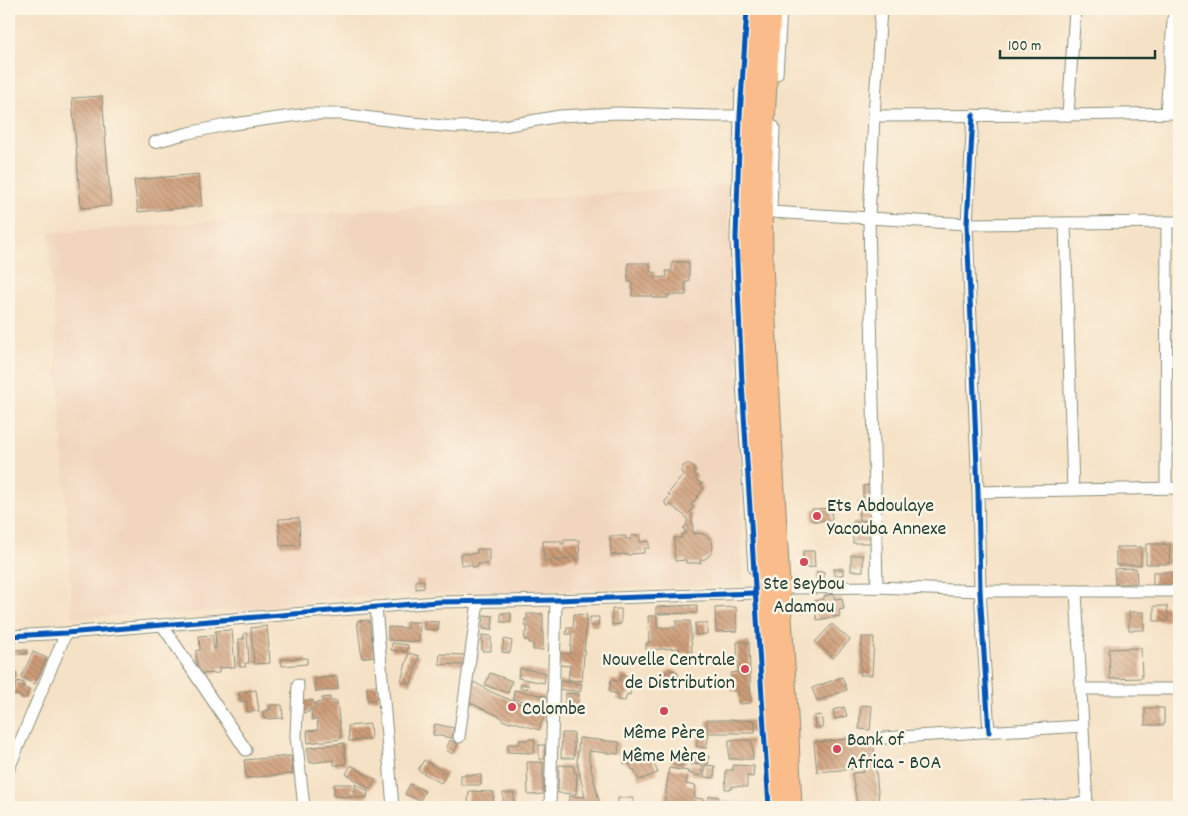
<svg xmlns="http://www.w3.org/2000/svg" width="1188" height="816" viewBox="0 0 1188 816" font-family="Dekko,sans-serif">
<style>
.built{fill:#f1d5bd}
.building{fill:url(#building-back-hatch)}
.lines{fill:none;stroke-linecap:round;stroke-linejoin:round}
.minor-casing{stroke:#8a8f7c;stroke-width:13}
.trunk-casing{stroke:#8a8f7c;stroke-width:21}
.minor{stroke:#fff;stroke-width:11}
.trunk{stroke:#fabc8b;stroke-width:19}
.cycleway-casing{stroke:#fcf5e5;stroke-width:8}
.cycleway{stroke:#0057b8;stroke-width:5}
.poi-dot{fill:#d1495b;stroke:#fcf5e5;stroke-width:2}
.labels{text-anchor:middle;stroke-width:5;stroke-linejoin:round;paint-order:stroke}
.poi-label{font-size:20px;fill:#1f3d34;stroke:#fcf5e5;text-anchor:start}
</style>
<defs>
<pattern id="building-back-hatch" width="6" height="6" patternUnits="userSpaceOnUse" patternTransform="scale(1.25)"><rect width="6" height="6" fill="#ce9c78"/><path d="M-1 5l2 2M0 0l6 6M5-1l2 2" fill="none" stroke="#a78063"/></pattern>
</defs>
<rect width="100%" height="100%" fill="#fcf5e5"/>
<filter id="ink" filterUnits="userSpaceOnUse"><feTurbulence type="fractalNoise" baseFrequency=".02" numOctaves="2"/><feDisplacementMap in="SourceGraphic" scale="10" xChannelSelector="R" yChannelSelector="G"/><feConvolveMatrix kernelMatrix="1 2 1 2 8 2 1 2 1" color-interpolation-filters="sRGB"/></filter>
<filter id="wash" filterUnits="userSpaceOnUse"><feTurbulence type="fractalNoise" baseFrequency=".0096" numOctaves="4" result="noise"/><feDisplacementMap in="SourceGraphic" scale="20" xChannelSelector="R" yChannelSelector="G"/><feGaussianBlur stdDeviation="1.12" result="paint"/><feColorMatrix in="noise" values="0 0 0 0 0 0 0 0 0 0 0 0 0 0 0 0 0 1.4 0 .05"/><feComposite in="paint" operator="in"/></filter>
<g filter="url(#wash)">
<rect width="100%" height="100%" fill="#f5e1c5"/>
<polygon class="built" points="727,185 738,384 743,584 438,594 315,599 308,600 308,607 73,618 49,233"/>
<g id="blocks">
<g class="building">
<polygon points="102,96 111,206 81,208 72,98"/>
<polygon points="198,174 202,206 138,212 134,180"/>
<polygon points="672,262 689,262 689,282 685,282 686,295 668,295 668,298 653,298 653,296 632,296 632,282 628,282 628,263 650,263 650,272 655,272 655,278 667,277 666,271 672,271"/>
<polygon points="687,464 690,464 694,467 694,473 698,476 695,479 702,484 701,485 704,488 691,505 694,507 690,512 693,515 692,517 693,533 695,533 693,534 699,533 704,534 709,537 712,541 713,547 712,552 709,556 705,559 700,560 701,563 686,563 686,560 675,561 674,538 682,538 681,535 686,533 686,531 683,529 686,525 687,525 687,518 671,505 667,506 665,504 665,501 670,496 668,494 683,475 681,471 683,466"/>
<polygon points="871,485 872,497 863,497 863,486"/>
<polygon points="872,500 873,520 859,521 858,501"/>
<polygon points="831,508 832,520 812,521 812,509"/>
<polygon points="299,518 300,545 280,546 279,519"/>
<rect x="853" y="522" width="19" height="21"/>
<polygon points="640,535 640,542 649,541 649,548 644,548 644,553 631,554 631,555 625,555 625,554 611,555 610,536 626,536 626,539 631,539 631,536"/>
<polygon points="564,540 579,540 580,560 575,560 575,557 570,557 570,558 565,559 565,560 555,561 555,559 551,559 551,561 544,561 543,541 561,541 561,544 564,544"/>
<polygon points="1146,544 1170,544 1169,564 1146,564"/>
<rect x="1116" y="547" width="25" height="18"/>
<polygon points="477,549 489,549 489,564 478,564 478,567 472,567 472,565 461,565 460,554 477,553"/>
<polygon points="803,551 814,551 815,567 804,568"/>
<rect x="851" y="555" width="12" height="16"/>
<polygon points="1136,568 1137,583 1115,584 1114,569"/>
<rect x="834" y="569" width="9" height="6"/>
<rect x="817" y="572" width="7" height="9"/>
<rect x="1153" y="572" width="22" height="13"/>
<polygon points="416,580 424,580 424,588 416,589"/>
<polygon points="834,594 835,599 842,598 844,609 839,610 840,616 817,620 814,601 824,599 824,596"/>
<polygon points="697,605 697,613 656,614 656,607"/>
<polygon points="1154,606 1167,606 1168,621 1154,621"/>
<polygon points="736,607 737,631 716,632 715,608"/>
<polygon points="612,609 621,609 621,624 612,625"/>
<rect x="1129" y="612" width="15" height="18"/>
<rect x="501" y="613" width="10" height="9"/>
<polygon points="527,614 543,614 543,650 533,650 533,643 529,643 529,640 524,640 525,632 527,632 527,626 525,626 525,619 527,619"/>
<polygon points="574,614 587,615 582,681 568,680 570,666 559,665 560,653 570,654 572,634 566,634 567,628 573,628"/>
<polygon points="484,615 493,616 492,630 483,629"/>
<polygon points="648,616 657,616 657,628 676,627 676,621 690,621 692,653 679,654 679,648 646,650 646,643 649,643"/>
<polygon points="590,617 599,617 598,626 590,626"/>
<polygon points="369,620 374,656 362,658 357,621"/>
<polygon points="424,621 439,622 438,630 424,629"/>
<polygon points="407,622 420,622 419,642 388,640 388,627 407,628"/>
<polygon points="695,623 707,623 707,634 696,635"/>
<polygon points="832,624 850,640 833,658 815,642"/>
<polygon points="267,626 269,647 267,648 267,650 269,650 270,663 254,664 251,628"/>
<polygon points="232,630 235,667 219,668 219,673 198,674 196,651 200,650 199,636 212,635 214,649 216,649 215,631"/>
<polygon points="244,633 247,633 249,663 245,663 246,667 240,667 239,639 244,639"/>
<polygon points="482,635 491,636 491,651 482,651"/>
<polygon points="862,637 874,637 872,675 860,675"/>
<polygon points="504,639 512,641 510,653 502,652"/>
<polygon points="737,642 749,642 751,703 739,704 738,690 731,691 731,673 738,672"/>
<polygon points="392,643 408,645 407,652 391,650"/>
<polygon points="1141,648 1142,678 1110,679 1109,649"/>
<rect x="15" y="650" width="12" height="4"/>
<polygon points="33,652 47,658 35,684 21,678"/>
<polygon points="409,653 419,656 411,684 401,681"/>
<polygon points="440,654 465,655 465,665 439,664"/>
<polygon points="307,658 307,664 282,666 281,659"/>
<polygon points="520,668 546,673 544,683 518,678"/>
<circle cx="672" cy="677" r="7"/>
<polygon points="10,671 17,673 11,688 9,687 9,672"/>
<polygon points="490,673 512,681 508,693 485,685"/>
<polygon points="621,675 629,677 629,682 632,682 630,695 627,694 625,701 617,700 618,694 609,692 611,680 620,681"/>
<polygon points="337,676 338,689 316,692 315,679"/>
<polygon points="842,677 847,690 817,701 812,688"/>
<polygon points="18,681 24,683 23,687 29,690 26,698 20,698 20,695 12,695"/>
<polygon points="559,681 582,684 580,692 558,689"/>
<polygon points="474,682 491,692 518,703 546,712 539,730 511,721 510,723 502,720 503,718 466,701"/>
<polygon points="521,684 528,685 527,689 520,688"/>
<polygon points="378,685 379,699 368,700 367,687"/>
<polygon points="256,690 259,711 248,712 246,701 241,702 239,692"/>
<polygon points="514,690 545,696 544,704 513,699"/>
<polygon points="566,693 579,694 576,715 569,714 570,709 564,709"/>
<polygon points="330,697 330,701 337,701 341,739 308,743 307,731 318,730 317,719 312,720 311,709 309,709 309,712 302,713 301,701 313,700 314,709 316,709 315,703 322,702 322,698"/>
<polygon points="270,705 282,705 283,718 264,719 263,711 268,711 268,709 271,709"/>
<polygon points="861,705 872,706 870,730 859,729"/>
<polygon points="844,707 847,716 835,719 833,710"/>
<rect x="1145" y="708" width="19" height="17"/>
<polygon points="821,715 823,728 815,728 814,716"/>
<rect x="707" y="720" width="48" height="13"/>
<polygon points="370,724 371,739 349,741 348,726"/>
<polygon points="435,724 454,728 452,738 433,735"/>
<polygon points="562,733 574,733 574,758 561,758"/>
<polygon points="699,733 709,735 706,748 696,746"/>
<polygon points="873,737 879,803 857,804 852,773 864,772 864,768 817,772 814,742"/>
<polygon points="579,738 619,742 618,754 589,751 589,759 600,805 591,807 568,807 569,796 585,797 577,762"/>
<polygon points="528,739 535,739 534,753 507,752 508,744 519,744 519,740 528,740"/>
<polygon points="450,740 458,744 453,754 446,750"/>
<polygon points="729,740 752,740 753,759 729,759"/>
<polygon points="344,743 346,764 334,765 334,760 310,763 307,748"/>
<rect x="539" y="745" width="6" height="14"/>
<circle cx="679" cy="758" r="8"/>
<polygon points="624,753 635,753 634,760 650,754 658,773 639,780 634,769 632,770 630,764 624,764"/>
<polygon points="695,754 709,756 708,764 694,762"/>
<polygon points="291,756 293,774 246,778 244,760"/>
<polygon points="424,760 447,773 441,783 418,770"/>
<polygon points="527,762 543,762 543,794 528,795"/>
<polygon points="691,764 703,765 701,776 690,774"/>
<polygon points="351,765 376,780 370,789 346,774"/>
<polygon points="559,765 574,766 574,773 577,773 576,794 558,793"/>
<polygon points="705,765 715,766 714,778 704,777"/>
<polygon points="733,765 754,766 753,777 747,776 747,787 732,786 732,789 725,789 726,770 733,770"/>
<polygon points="669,768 688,771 686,784 696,786 694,798 704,799 702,807 695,807 695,805 683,803 683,807 664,807"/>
<rect x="461" y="775" width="20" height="10"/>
<polygon points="334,784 352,784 352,791 355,791 355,784 368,791 367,798 334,796"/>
<polygon points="410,784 425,791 420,801 405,794"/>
<polygon points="469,791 494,792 493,805 468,804"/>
<rect x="503" y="793" width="11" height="14"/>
<polygon points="709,796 719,797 718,807 708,807"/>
<rect x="618" y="798" width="15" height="9"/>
<polygon points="722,801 758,804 758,807 722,807"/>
</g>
</g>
</g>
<g filter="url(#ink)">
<use href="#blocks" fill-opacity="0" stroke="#8a8f7c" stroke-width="1"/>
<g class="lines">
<g class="minor-casing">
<g id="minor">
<polyline points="777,74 781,9"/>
<polyline points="741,90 736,238 742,383 754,569"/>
<polyline points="1166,113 1174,9"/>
<polyline points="973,115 967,224 978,492 980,591 989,732"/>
<polyline points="1068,115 1075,9"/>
<polyline points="874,116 1068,115 1179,113"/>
<polyline points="155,142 188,133 226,125 307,114 341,114 403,122 454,127 503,126 560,116 618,113 712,116 740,116"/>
<polyline points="771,209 774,127"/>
<polyline points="771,212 967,224 1179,222"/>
<polyline points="1065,223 1073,490"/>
<polyline points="1166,488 1167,222"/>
<polyline points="978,492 1179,488"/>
<polyline points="877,587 869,219 874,116 881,9"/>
<polyline points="788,588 877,587 980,591 1179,591"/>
<polyline points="1076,591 1087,807"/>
<polyline points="376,607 393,807"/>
<polyline points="162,625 246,750"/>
<polyline points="9,636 66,633 437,602 556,600 755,593"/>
<polyline points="298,685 296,736 304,807"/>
<polyline points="1081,689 1179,689"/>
<polyline points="459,737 478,602"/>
<polyline points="883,738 1083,726"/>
<polyline points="9,768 66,633"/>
<polyline points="550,807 556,600"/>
<polyline points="1022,807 1087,803"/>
</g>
</g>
<g class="trunk-casing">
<g id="trunk">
<polyline points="756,9 750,100 747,238 752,382 777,807"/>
<polyline points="771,9 762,178 763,265 780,585 788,714 792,807"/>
</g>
</g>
<use href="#minor" class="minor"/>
<use href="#trunk" class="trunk"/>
<g class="cycleway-casing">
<g id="cycleway">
<polyline points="747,9 740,116 736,238 742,383 769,807"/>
<polyline points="973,115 967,224 978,492 980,591 989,732"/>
<polyline points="9,636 66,633 437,602 556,600 755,593"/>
</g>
</g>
<use href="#cycleway" class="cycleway"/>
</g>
</g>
<g class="poi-dot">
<circle cx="817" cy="516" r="5"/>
<circle cx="804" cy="562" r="5"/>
<circle cx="745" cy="669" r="5"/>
<circle cx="512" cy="707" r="5"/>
<circle cx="664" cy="711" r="5"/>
<circle cx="837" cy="749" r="5"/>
</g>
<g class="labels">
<g class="poi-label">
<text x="827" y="511">Ets Abdoulaye<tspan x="827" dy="23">Yacouba Annexe</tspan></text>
<text x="804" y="589" text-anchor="middle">Ste Seybou<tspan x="804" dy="23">Adamou</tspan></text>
<text x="735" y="665" text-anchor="end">Nouvelle Centrale<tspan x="735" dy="23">de Distribution</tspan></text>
<text x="522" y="714">Colombe</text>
<text x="664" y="738" text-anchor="middle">Même Père<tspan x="664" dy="23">Même Mère</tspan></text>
<text x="847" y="745">Bank of<tspan x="847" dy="23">Africa - BOA</tspan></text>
</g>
</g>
<rect width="1188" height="816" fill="none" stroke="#fcf5e5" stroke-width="30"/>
<path d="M1000 50v8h155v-8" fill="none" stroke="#1f3d34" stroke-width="2.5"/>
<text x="1008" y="50" font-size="15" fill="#1f3d34" stroke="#fcf5e5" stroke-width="4" paint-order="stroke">100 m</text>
</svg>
